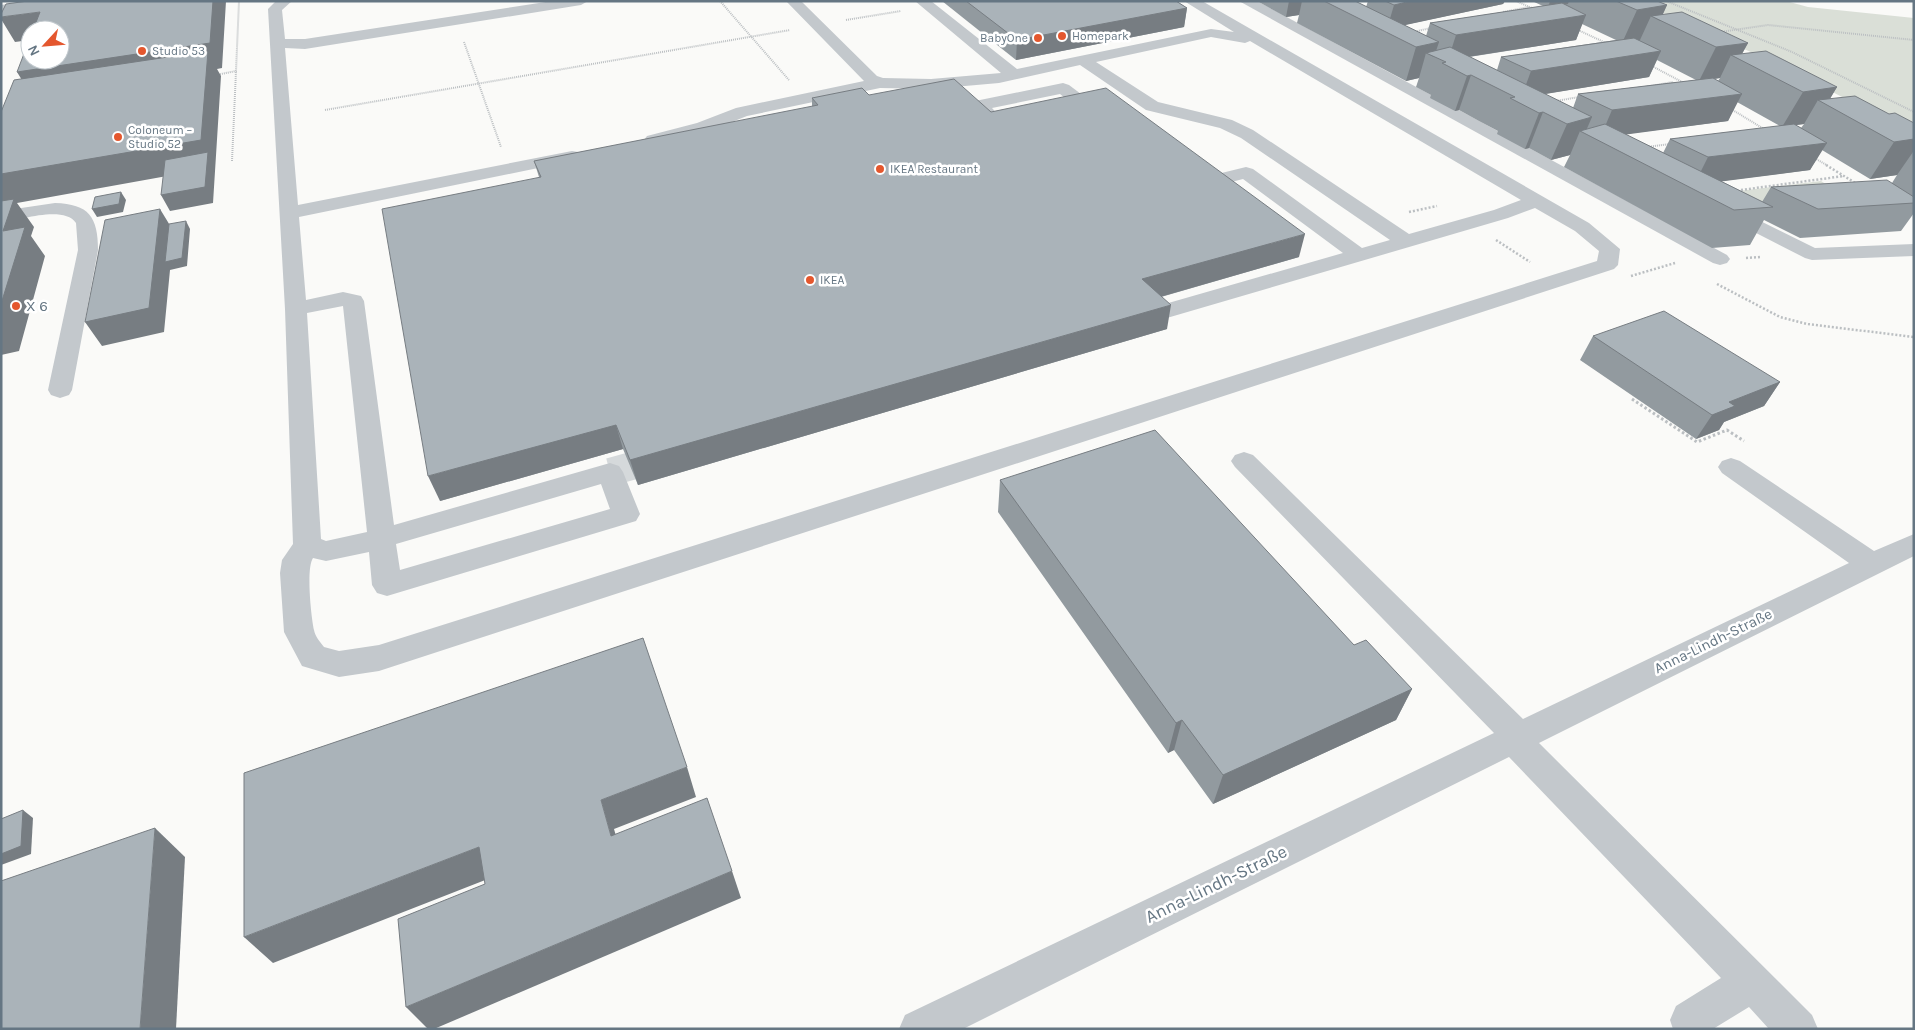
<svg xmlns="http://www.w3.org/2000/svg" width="1915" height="1030" viewBox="0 0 1915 1030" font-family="Karla,sans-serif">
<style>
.green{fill:#dadfd7}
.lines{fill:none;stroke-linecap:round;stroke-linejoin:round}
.minor-tunnel{stroke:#d5d9db;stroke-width:28;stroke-dasharray:28 14;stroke-linecap:butt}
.path-far2{stroke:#bbbfc2;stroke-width:2;stroke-dasharray:1 1;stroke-linecap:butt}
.path-far1{stroke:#bbbfc2;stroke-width:2.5;stroke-dasharray:2 2;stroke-linecap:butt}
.path{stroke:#bbbfc2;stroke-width:3;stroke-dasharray:2.5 2.5;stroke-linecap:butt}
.minor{fill:#c3c8cc;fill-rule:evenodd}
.wall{fill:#929a9f;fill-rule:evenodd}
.shaded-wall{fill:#777d82}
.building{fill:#aab3b9;stroke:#777d82}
.poi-dot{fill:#e4572e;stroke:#fff;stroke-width:2}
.labels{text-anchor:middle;stroke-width:5;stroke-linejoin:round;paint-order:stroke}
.far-poi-label{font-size:12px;fill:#657683;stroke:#fff;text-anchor:start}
.poi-label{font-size:15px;fill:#657683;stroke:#fff;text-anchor:start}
.street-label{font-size:15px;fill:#657683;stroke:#fff}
.near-street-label{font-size:18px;fill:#657683;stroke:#fff}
</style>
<rect width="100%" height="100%" fill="#fafaf8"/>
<g class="green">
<polygon points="1636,1 1786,1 1808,7 1914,18 1914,134 1780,65"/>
<polygon points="1821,181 1846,197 1755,205 1730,192"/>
</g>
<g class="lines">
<polyline class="minor-tunnel" points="610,472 667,456"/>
<g class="path-far2">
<polyline points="720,1 789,80"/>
<polyline points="1516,1 1534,9"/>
<polyline points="1666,1 1792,52 1914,112"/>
<polyline points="1503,12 1529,7"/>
<polyline points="846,20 901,11"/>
<polyline points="1578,30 1606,43"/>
<polyline points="1413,32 1431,28"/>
<polyline points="1720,32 1768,25 1914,40"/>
<polyline points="464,42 501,147"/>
<polyline points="1650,65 1684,83"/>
<polyline points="216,75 236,71 239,1"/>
<polyline points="1645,87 1673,82"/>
<polyline points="1556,101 1579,97"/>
<polyline points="1731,109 1764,129"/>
<polyline points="325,110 790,30"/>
<polyline points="1647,147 1670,144"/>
<polyline points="1813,157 1828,166"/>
<polyline points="232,161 236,71"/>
</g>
<g class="path-far1">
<polyline points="1826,165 1857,184"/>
<polyline points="1741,190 1844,176"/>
<polyline points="1409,212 1437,206"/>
<polyline points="1496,240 1530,262"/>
<polyline points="1746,258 1760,257"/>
<polyline points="1631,276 1675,263"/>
<polyline points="1717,284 1780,317 1807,324 1914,337"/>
</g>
<polyline class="path" points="1632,399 1697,442 1727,430 1744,441"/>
<g class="minor">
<polygon points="28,1 70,1 63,5 1,13 1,5"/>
<path d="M276,1H292L282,10L285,39H305L552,1H588L581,5L305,49L285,48L298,205L572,151L578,152L581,156L578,160L572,161L299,217L306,300L343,292L361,296L364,301L394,525L610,463L619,466L623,472L640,514L636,521L387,596L377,593L372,585L369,552L326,561L313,558C306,568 311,616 314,630C315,636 320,642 324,647L339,651L379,645L1597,261L1599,251L1575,231L1535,208L1508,218L1160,320L1152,322L1144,320L1141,315L1144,310L1343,253L1243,179L1204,189L1197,187L1195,183L1197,179L1246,167L1253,169L1362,248L1390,240L1241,138L1220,128L1146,110L1080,65L999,83L931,89L880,88L747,116L709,131L653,145L647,144L644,140L647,136L697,123L736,108L864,81L786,1H801L877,76L883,78L931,79L1001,73L915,1H931L1017,69L1211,29L1234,32L1184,1H1202L1589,223L1620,249L1618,265L1614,269L379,671L339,677L302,666L284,632L280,573L282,560L293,544L285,309L268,9ZM1211,37L1245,43L1250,41L1521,200L1494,210L1409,234L1253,130L1232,120L1158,102L1096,62ZM343,306L367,532L326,541L321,539L307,313ZM601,484L610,509L400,570L396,544Z"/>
<polygon points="1239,1 1257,1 1727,255 1730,259 1727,263 1720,265 1713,263"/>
<polygon points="1063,83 1069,85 1097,106 1099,110 1097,114 1085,114 1060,94 992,108 1011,129 1008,133 1002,134 996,133 972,105 974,101 980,100"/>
<path d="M55,203C89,204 98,217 98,250L72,390L69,395L60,398L51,395L48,390L78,250L76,223C64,205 19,220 1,223V211Z"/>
<polygon points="1728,205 1815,248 1914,244 1914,256 1812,260 1805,258 1721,215 1718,211 1721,207"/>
<polygon points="1244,452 1253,455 1523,719 1849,563 1722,473 1718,467 1722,461 1731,458 1740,461 1874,551 1914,534 1914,556 1539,743 1812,1015 1818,1029 1769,1029 1749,1007 1713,1029 1673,1029 1670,1020 1676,1006 1721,978 1509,757 963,1029 899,1029 905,1015 1494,733 1235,467 1231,461 1235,455"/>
</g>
</g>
<g class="wall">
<polygon points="942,1 1176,1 1187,8 1184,27 1016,60"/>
<path d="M1257,1H1355L1366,7L1368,1H1505L1503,4L1404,25L1426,36L1430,23L1543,6L1532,1H1657L1667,5L1662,15L1748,43L1742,54L1837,87L1830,98L1889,114L1914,123V213L1901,231L1800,238L1764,220L1750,245L1712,248L1564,167L1570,155L1551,160L1529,148L1525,149L1497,134L1498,131L1479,121L1459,110L1455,111L1430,98L1431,95L1416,87L1419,78L1406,81L1297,23L1299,15L1286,17ZM1582,24L1616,40L1501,57L1497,70L1469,57L1576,40ZM1657,60L1696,80L1578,94L1573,108L1544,94L1649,77ZM1720,78L1718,81L1714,79ZM1737,102L1780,126L1670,139L1663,153L1625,134L1728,121ZM1804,124L1801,128L1795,125ZM1822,150L1870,179L1897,175L1892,183L1771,187L1762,202L1721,181L1810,170Z"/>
<polygon points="869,95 991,112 1299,257 1161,297 1167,329 638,485 623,449 440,501 539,177 534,161 812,107 812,98"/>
<polygon points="1593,336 1780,382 1764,406 1724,422 1719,430 1696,439 1580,360"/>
<polygon points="1000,480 1354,645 1412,689 1396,720 1213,804 1174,750 1168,753 998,512"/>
</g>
<g class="shaded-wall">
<polygon points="213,1 226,1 222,68 217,69 221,76 213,203 170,211 161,195 206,169 17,203 34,227 31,236 45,256 19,351 1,355 1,304 3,231 1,206 1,174 33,98 17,72"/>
<polygon points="1289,1 1302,1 1299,15 1286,17"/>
<polygon points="1411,1 1505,1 1503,4 1387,29 1394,5"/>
<polygon points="1550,1 1569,1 1568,4 1548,8"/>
<polygon points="1667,5 1660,21 1651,16 1640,40 1622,43 1637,10"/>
<polygon points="1187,8 1184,27 1016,60 1017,40"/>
<polygon points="40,12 51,30 30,30 30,40 15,42 1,19 1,17"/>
<polygon points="1586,15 1576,40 1448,60 1456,35"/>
<polygon points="1439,42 1434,57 1426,53 1419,78 1406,81 1416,47"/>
<polygon points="1748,43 1739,59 1731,55 1720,78 1699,81 1716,47"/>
<polygon points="1661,51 1649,77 1521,98 1531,71"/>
<polygon points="1471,75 1459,110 1455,111 1467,76"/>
<polygon points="1837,87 1827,104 1818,100 1804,124 1782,127 1803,92"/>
<polygon points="1742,94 1728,121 1600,138 1612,110"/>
<polygon points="1543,112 1529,148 1525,149 1539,113"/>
<polygon points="1592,117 1585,133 1580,131 1570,155 1551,160 1567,124"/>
<polygon points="1914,134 1914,152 1913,152 1897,175 1870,179 1894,142"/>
<polygon points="1827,143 1810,170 1694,185 1708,157"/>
<polygon points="121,192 126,200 123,212 97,217 92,209"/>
<polygon points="160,209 174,232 186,221 190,229 187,266 170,270 164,332 102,346 85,322"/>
<polygon points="1305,234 1299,257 1139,303 1142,279"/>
<polygon points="1171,305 1167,329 638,485 630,460"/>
<polygon points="1780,382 1764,406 1724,422 1719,430 1696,439 1712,415 1729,402"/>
<polygon points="616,425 623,449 440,501 428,476"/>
<polygon points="1412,689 1396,720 1213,804 1223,775"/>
<polygon points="1182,720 1174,750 1168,753 1176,723"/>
<polygon points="687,767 696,797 614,829 624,864 611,836 601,800"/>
<polygon points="23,810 33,818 31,854 1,865 1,854"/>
<polygon points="155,828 185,857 176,1029 140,1029"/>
<polygon points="479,847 498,875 273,963 244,937"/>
<polygon points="732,871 741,898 434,1029 428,1029 406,1007"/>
</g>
<g class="building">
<polygon points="28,1 213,1 210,43 17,72 30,38 30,60 60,60 60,30 33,30 40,12 1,17 1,14 6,4"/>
<polygon points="966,1 1176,1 1187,8 1017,40"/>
<polygon points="1324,1 1355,1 1439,42 1416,47"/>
<polygon points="1385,1 1411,1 1394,5"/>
<polygon points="1616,1 1657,1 1667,5 1637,10"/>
<polygon points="1562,3 1586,15 1456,35 1430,23"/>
<polygon points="1682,12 1748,43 1716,47 1651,16"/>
<polygon points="1634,38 1661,51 1531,71 1501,57"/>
<polygon points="1450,47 1592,117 1567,124 1543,112 1539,113 1510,98 1515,97 1471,75 1467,76 1442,63 1446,62 1426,53"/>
<polygon points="208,51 201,140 1,174 1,112 14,80"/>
<polygon points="1766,51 1837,87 1803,92 1731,55"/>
<polygon points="1713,78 1742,94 1612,110 1578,94"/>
<polygon points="954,79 991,112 1106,88 1305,234 1142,279 1171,305 630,460 616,425 428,476 382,209 541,177 534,161 818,105 812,98 862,88 869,95"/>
<polygon points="1855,96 1889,114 1895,113 1914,123 1914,139 1894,142 1818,100"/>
<polygon points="1605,124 1773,207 1734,210 1580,131"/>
<polygon points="1794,124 1827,143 1708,157 1670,139"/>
<polygon points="208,152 205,187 161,195 165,160"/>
<polygon points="1887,180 1914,197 1914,203 1818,209 1771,187"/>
<polygon points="121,192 119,204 92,209 95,197"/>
<polygon points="14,199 3,231 25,227 1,304 1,201"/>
<polygon points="160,209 149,308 85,322 105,220"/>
<polygon points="186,221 182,258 165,262 169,224"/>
<polygon points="1664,311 1780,382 1729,402 1735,406 1712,415 1593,336"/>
<polygon points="1155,430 1354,645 1366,640 1412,689 1223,775 1182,720 1176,723 1000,480"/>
<polygon points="643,638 687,767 601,800 611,836 707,798 732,871 406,1007 398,919 485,884 479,847 244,937 244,773"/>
<polygon points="23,810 21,846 1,854 1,819"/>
<polygon points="155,828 140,1029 1,1029 1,881"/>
</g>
<g class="poi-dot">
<circle cx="1062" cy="36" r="5"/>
<circle cx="1038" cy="38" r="5"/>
<circle cx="142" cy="51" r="5"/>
<circle cx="118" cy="137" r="5"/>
<circle cx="880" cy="169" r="5"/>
<circle cx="810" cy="280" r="5"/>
<circle cx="16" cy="306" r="5"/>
</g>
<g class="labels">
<g class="far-poi-label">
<text x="1072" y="40">Homepark</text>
<text x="1028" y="42" text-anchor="end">BabyOne</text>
<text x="152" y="55">Studio 53</text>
<text x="128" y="134">Coloneum –<tspan x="128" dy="14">Studio 52</tspan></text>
<text x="890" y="173">IKEA Restaurant</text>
<text x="820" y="284">IKEA</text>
</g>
<g class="poi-label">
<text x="26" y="311">X 6</text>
</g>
<g class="street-label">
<text transform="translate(1713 641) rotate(-26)" y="5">Anna-Lindh-Straße</text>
</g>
<g class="near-street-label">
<text transform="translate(1216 884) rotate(-26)" y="6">Anna-Lindh-Straße</text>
</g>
</g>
<rect width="1915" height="1030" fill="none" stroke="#657683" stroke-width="5"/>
<g transform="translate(45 45) rotate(244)"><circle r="24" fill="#ffffff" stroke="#c1c8cd"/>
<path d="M0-4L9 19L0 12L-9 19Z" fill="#e4572e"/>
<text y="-8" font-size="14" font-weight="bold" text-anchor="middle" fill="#657683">N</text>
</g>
</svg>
